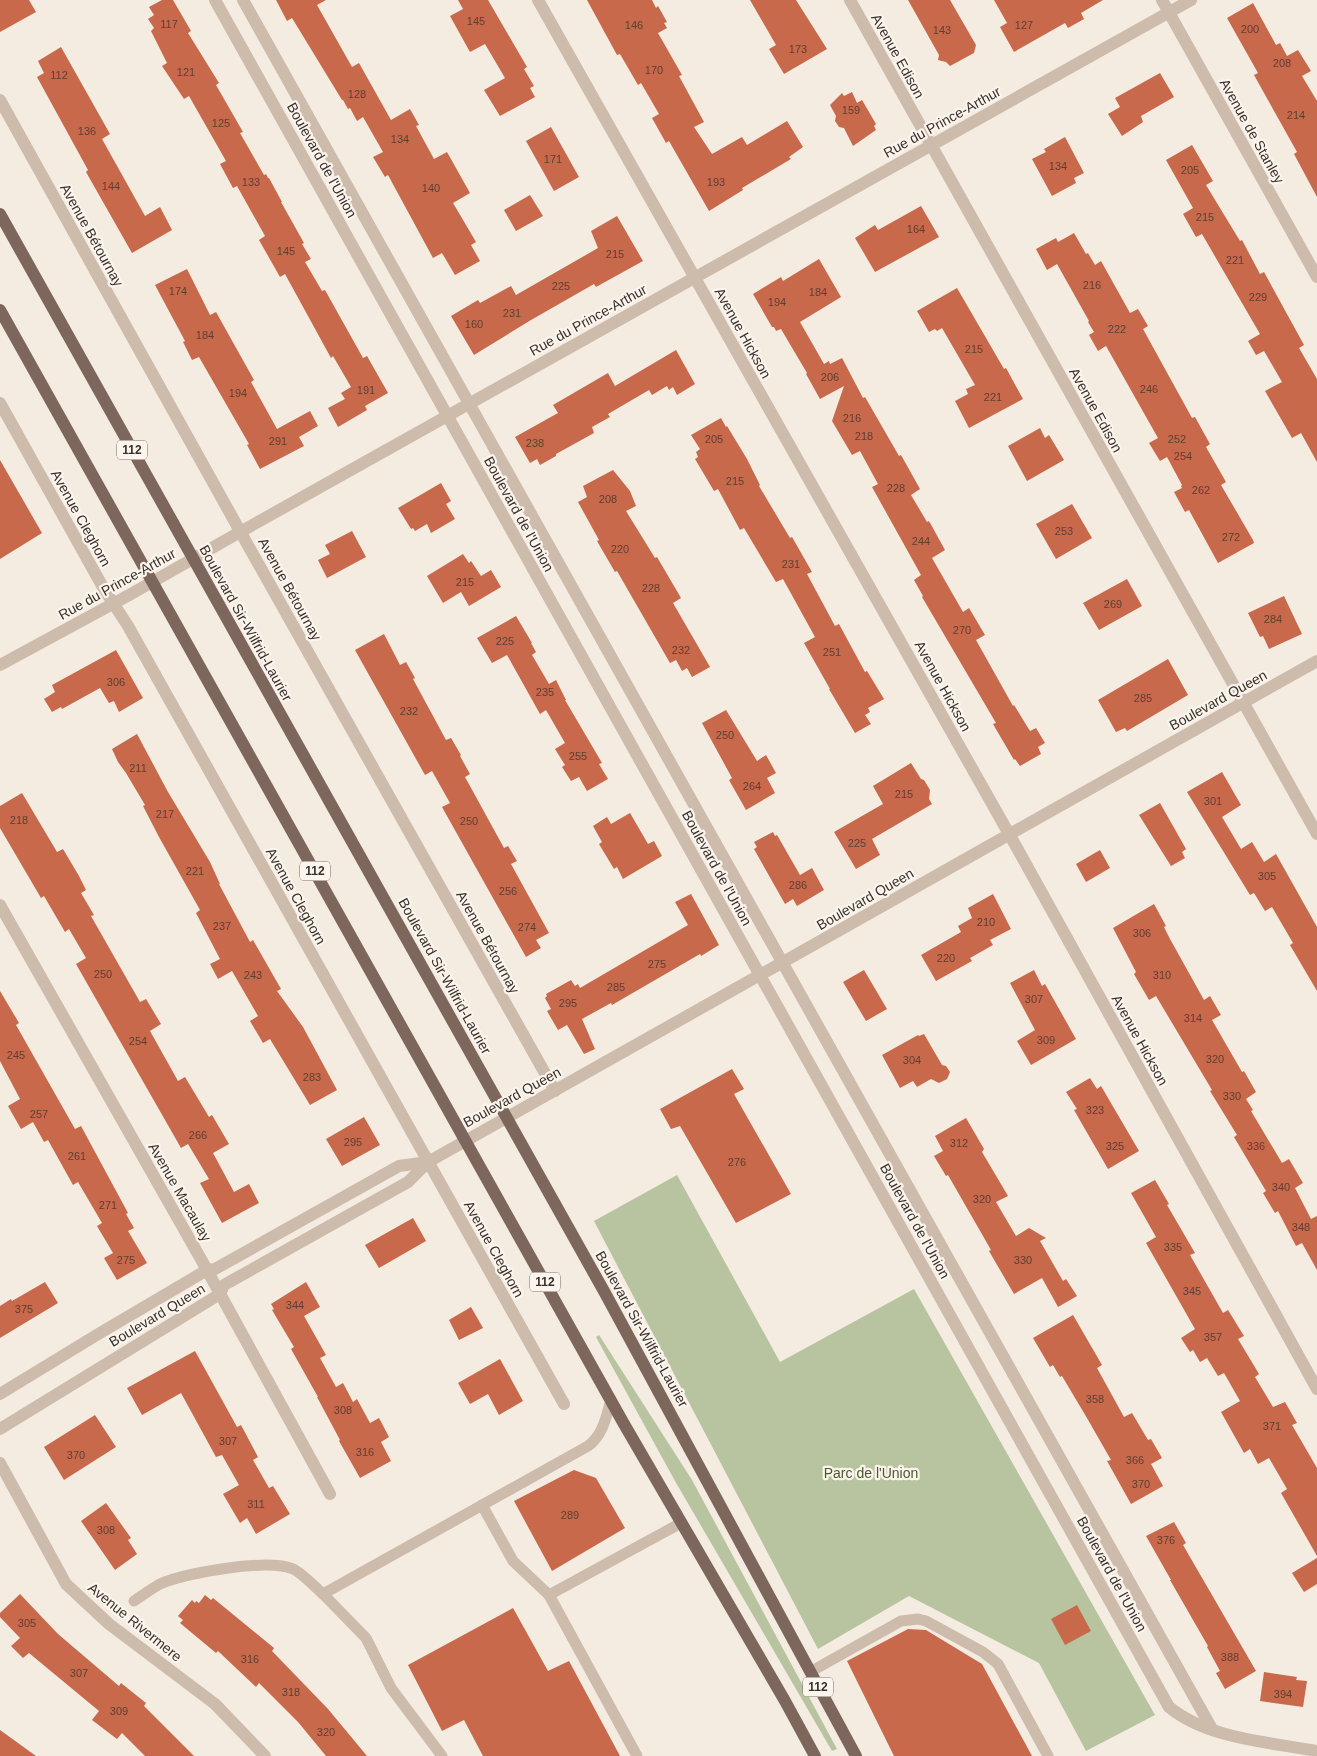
<svg xmlns="http://www.w3.org/2000/svg" width="1317" height="1756" viewBox="0 0 1317 1756" font-family="Helvetica,sans-serif">
<style>
.green{fill:#b8c4a0}
.building{fill:#c8694b}
.lines{fill:none;stroke-linecap:round;stroke-linejoin:round}
.lane{stroke:#cdbbac;stroke-width:11}
.street{stroke:#cdbbac;stroke-width:12}
.primary{stroke:#7d675c;stroke-width:12}
.labels{text-anchor:middle;stroke-width:4.5;stroke-linejoin:round;paint-order:stroke}
.number-label{font-size:11px;fill:#5e3e33}
.shield{fill:#fbf5ee;stroke:#756b66;stroke-width:1}
.shield-label{font-size:12px;font-weight:bold;fill:#3b302b}
.street-label{font-size:14px;fill:#3b302b;stroke:#fbf5ee}
.park-label{font-size:14px;fill:#4a5a2e;stroke:#fbf5ee}
</style>
<rect width="100%" height="100%" fill="#f4ebe1"/>
<g class="green">
<polygon points="677,1175 780,1362 914,1289 1155,1715 1086,1751 1039,1663 909,1596 818,1649 594,1221"/>
<polygon points="599,1335 692,1480 837,1749 832,1751 675,1481 596,1337"/>
</g>
<g class="building">
<polygon points="0,0 29,0 36,12 0,32"/>
<polygon points="162,0 173,0 191,31 188,33 219,83 216,85 243,132 240,133 264,175 266,174 268,178 269,178 282,202 281,202 304,243 302,244 311,259 305,262 322,291 325,290 363,358 367,356 388,393 365,406 367,410 338,427 328,408 345,399 341,393 351,387 333,356 331,358 285,274 280,277 259,240 265,236 237,186 233,188 220,164 226,161 189,96 184,99 162,66 167,63 151,31 154,28 148,19 154,15 149,7"/>
<polygon points="276,0 326,0 317,5 352,67 359,63 391,120 410,109 419,125 416,126 434,159 447,152 470,193 453,203 476,242 471,245 480,261 455,275 442,253 433,258 388,175 385,177 373,157 383,152 363,117 357,121 350,108 348,109 343,100 342,100 292,18 287,21"/>
<polygon points="458,0 488,0 527,67 524,69 534,86 530,88 535,97 500,116 484,90 505,78 485,44 470,52 450,16 463,9"/>
<polygon points="587,0 652,0 656,8 658,6 667,22 664,23 667,28 658,33 682,75 679,76 704,122 694,127 712,154 742,137 747,145 787,121 803,147 789,157 791,159 742,188 743,190 709,211 669,141 666,143 652,118 659,114 641,83 638,85 620,54 617,55"/>
<polygon points="750,0 796,0 827,49 784,74 769,49 776,45"/>
<polygon points="908,0 950,0 976,45 974,53 950,66 946,62 938,60 939,55"/>
<polygon points="994,0 1103,0 1081,13 1084,19 1068,28 1065,23 1014,52 1000,27 1007,23"/>
<polygon points="1253,3 1276,45 1280,43 1287,56 1298,50 1311,71 1302,76 1317,101 1317,197 1294,154 1297,152 1254,75 1258,73 1227,18"/>
<polygon points="61,47 110,134 102,139 145,216 160,207 172,230 132,253 86,172 88,170 37,77 44,73 38,61"/>
<polygon points="1160,73 1174,97 1141,116 1143,122 1122,136 1108,114 1120,107 1115,98"/>
<polygon points="852,92 857,103 862,100 876,124 874,126 876,130 853,146 844,128 839,127 835,121 836,116 830,105 842,93 844,96"/>
<polygon points="551,127 579,177 554,191 526,141"/>
<polygon points="1065,137 1084,173 1074,178 1076,183 1052,196 1032,159 1046,152 1044,149"/>
<polygon points="1192,145 1213,181 1206,185 1240,241 1242,240 1260,274 1264,272 1304,345 1299,348 1317,379 1317,462 1301,433 1292,438 1265,391 1282,382 1264,351 1256,355 1248,341 1260,334 1202,234 1196,237 1183,214 1193,208 1166,160"/>
<polygon points="530,195 543,216 516,231 504,210"/>
<polygon points="921,206 939,237 875,272 855,238 875,225 878,230"/>
<polygon points="617,216 643,261 596,287 594,284 531,320 474,355 451,316 478,300 480,303 511,286 516,295 598,248 591,231"/>
<polygon points="1074,233 1086,254 1088,253 1095,265 1101,261 1130,313 1138,309 1148,326 1143,329 1192,418 1195,417 1210,444 1206,447 1226,482 1221,485 1253,540 1254,543 1218,563 1189,510 1185,512 1174,492 1182,488 1181,486 1182,485 1167,457 1160,461 1149,443 1158,438 1106,346 1098,351 1089,335 1094,332 1088,322 1089,321 1057,264 1047,270 1036,249 1056,238 1058,242"/>
<polygon points="819,259 841,297 800,322 824,364 829,361 830,364 842,358 863,398 865,397 899,456 901,455 920,489 911,495 927,522 929,521 945,550 932,558 963,612 969,608 985,635 976,640 1013,706 1014,705 1030,731 1036,728 1045,743 1038,747 1041,754 1020,766 1015,759 1014,760 993,724 996,723 922,597 923,596 914,580 921,575 872,487 878,484 860,451 852,455 832,421 844,386 820,399 806,374 807,373 781,329 776,331 774,327 772,327 753,294 781,277 783,281"/>
<polygon points="187,269 210,315 216,312 254,380 251,382 277,429 310,411 318,426 299,437 304,446 260,469 247,445 249,444 199,357 192,360 183,342 185,341 155,285"/>
<polygon points="957,288 1004,369 1006,368 1023,399 969,428 955,401 968,394 966,389 975,385 942,328 937,331 935,329 929,332 917,311"/>
<polygon points="676,350 695,384 677,395 673,387 669,390 667,386 652,395 649,390 608,414 610,417 592,427 594,433 556,454 556,456 540,465 537,459 530,463 515,437 558,413 553,405 608,373 615,386"/>
<polygon points="721,418 726,427 727,426 747,459 760,485 759,486 790,538 792,537 812,572 807,574 835,626 839,624 865,672 867,671 884,699 868,708 870,712 865,715 871,724 855,733 829,689 830,689 804,643 815,637 783,579 776,582 744,528 740,530 718,489 714,491 695,459 698,457 696,452 700,449 691,435"/>
<polygon points="1040,428 1045,438 1049,435 1064,460 1027,481 1008,446"/>
<polygon points="0,460 42,533 0,559"/>
<polygon points="613,470 630,491 636,506 626,511 655,558 657,557 681,598 673,603 710,667 692,677 687,668 682,671 676,660 670,663 617,571 615,572 597,541 599,540 578,502 587,497 583,486"/>
<polygon points="441,483 451,501 446,504 455,519 431,533 427,524 415,531 413,528 411,529 398,508"/>
<polygon points="1072,504 1092,538 1056,559 1036,524"/>
<polygon points="352,531 366,557 327,578 318,560 330,554 325,545"/>
<polygon points="463,554 469,563 471,561 481,576 491,570 501,587 469,606 461,592 443,603 427,576"/>
<polygon points="1127,579 1142,606 1099,630 1083,603"/>
<polygon points="1284,596 1302,634 1269,649 1263,636 1260,637 1248,613"/>
<polygon points="516,616 532,643 531,643 536,652 532,655 549,684 556,680 566,700 565,700 602,763 599,764 608,779 587,791 579,777 571,781 562,767 565,765 555,749 565,743 546,710 540,714 507,655 492,663 477,638"/>
<polygon points="384,634 400,665 406,662 415,678 413,679 446,740 451,738 461,755 460,756 470,774 465,777 504,848 508,846 517,861 511,864 549,933 536,940 541,948 526,957 442,807 450,803 432,771 425,775 355,650"/>
<polygon points="116,650 143,698 119,712 114,701 109,703 100,688 62,709 61,707 52,712 44,699 55,692 52,685"/>
<polygon points="1168,659 1188,695 1127,731 1125,728 1116,732 1098,700"/>
<polygon points="726,710 757,761 766,755 776,773 767,778 775,793 746,810 729,780 732,778 702,723"/>
<polygon points="137,734 168,792 210,862 220,884 219,884 250,942 253,940 281,989 277,991 303,1027 337,1090 310,1105 270,1039 263,1043 250,1021 258,1016 232,971 218,979 210,964 220,959 196,913 200,910 159,837 143,806 145,805 126,773 118,762 112,749"/>
<polygon points="911,763 921,779 924,780 930,790 929,799 932,804 872,839 880,855 856,869 834,832 883,804 873,786"/>
<polygon points="1222,772 1241,805 1222,817 1241,849 1252,842 1264,862 1276,854 1317,927 1317,991 1290,945 1293,943 1272,907 1265,911 1254,893 1250,895 1187,792"/>
<polygon points="22,793 57,852 63,849 79,876 86,890 81,893 94,915 91,916 140,1002 146,999 161,1024 150,1031 178,1081 185,1077 209,1117 212,1115 229,1144 213,1153 234,1192 249,1184 259,1203 222,1223 200,1183 209,1179 188,1144 181,1148 76,964 86,958 69,929 65,932 44,896 41,898 0,828 0,806"/>
<polygon points="1160,803 1186,849 1182,852 1185,858 1171,866 1139,815"/>
<polygon points="630,813 648,844 654,841 662,856 623,879 617,867 614,869 599,844 602,842 593,826 607,817 611,824"/>
<polygon points="773,832 775,836 777,835 800,875 812,868 824,890 797,906 793,899 785,904 754,849 757,847 754,842"/>
<polygon points="1100,850 1110,868 1086,882 1076,864"/>
<polygon points="691,894 719,945 701,956 700,954 612,1005 611,1003 582,1019 595,1049 584,1054 567,1025 558,1030 547,1011 551,1009 545,998 547,996 546,994 571,980 575,986 578,984 580,988 688,925 675,902"/>
<polygon points="993,894 1011,929 990,940 993,945 970,958 972,961 936,981 921,955 961,932 958,926 972,918 968,908"/>
<polygon points="1154,904 1166,926 1164,927 1170,939 1204,1000 1210,996 1221,1015 1212,1020 1242,1072 1244,1071 1256,1092 1246,1099 1253,1110 1251,1111 1282,1163 1289,1159 1303,1183 1295,1188 1311,1219 1317,1216 1317,1270 1302,1243 1296,1246 1278,1211 1275,1213 1263,1193 1266,1191 1234,1137 1237,1135 1210,1091 1212,1090 1156,996 1149,1000 1134,974 1136,972 1113,928"/>
<polygon points="864,970 887,1009 866,1021 843,982"/>
<polygon points="1034,970 1042,986 1045,984 1076,1039 1031,1065 1017,1041 1035,1030 1010,983"/>
<polygon points="0,991 19,1023 16,1025 75,1129 81,1126 128,1213 126,1214 134,1228 128,1231 147,1263 117,1280 104,1258 113,1253 97,1226 102,1223 78,1182 73,1185 48,1140 44,1142 33,1122 21,1129 8,1106 20,1099 0,1061"/>
<polygon points="924,1034 942,1065 946,1066 950,1072 947,1079 939,1083 931,1079 917,1087 913,1081 900,1088 882,1055 918,1035 919,1036"/>
<polygon points="732,1069 744,1089 734,1094 791,1194 736,1223 680,1126 671,1129 660,1109"/>
<polygon points="1090,1078 1097,1089 1101,1086 1139,1151 1108,1169 1074,1110 1077,1109 1066,1092"/>
<polygon points="364,1117 380,1145 342,1166 326,1139"/>
<polygon points="966,1118 984,1149 982,1152 1008,1196 996,1202 1016,1236 1029,1228 1046,1238 1040,1241 1063,1281 1066,1279 1077,1296 1058,1307 1042,1278 1014,1294 989,1251 991,1250 948,1175 946,1176 934,1156 943,1151 935,1136"/>
<polygon points="1155,1180 1169,1204 1167,1205 1195,1253 1190,1255 1223,1313 1228,1310 1244,1336 1238,1339 1259,1374 1255,1377 1273,1407 1285,1402 1297,1423 1292,1425 1317,1468 1317,1556 1281,1493 1287,1489 1269,1458 1258,1464 1250,1449 1244,1453 1221,1412 1240,1401 1224,1373 1218,1376 1207,1358 1200,1362 1193,1350 1190,1352 1181,1338 1195,1329 1146,1243 1156,1237 1131,1193"/>
<polygon points="413,1218 426,1241 379,1268 365,1245"/>
<polygon points="45,1282 58,1303 0,1338 0,1306 11,1299 12,1301"/>
<polygon points="306,1282 320,1307 304,1316 326,1355 320,1358 336,1387 343,1383 353,1402 357,1399 370,1423 379,1418 389,1437 381,1442 391,1461 360,1478 339,1441 340,1440 317,1397 318,1397 291,1349 294,1347 272,1310 274,1309 271,1304"/>
<polygon points="471,1307 483,1328 459,1340 449,1320"/>
<polygon points="1073,1315 1102,1365 1097,1368 1124,1417 1132,1413 1148,1440 1151,1439 1162,1458 1151,1464 1163,1486 1131,1504 1107,1461 1111,1460 1087,1418 1062,1376 1060,1377 1053,1365 1050,1367 1033,1338"/>
<polygon points="195,1351 237,1427 241,1425 258,1457 253,1460 269,1488 273,1486 290,1514 256,1534 247,1518 240,1523 223,1494 239,1485 222,1455 216,1457 181,1393 142,1415 127,1388"/>
<polygon points="500,1359 523,1401 499,1415 488,1394 470,1404 458,1383"/>
<polygon points="95,1415 116,1447 64,1480 44,1447"/>
<polygon points="574,1470 596,1478 625,1528 552,1571 514,1501"/>
<polygon points="106,1503 131,1538 128,1540 137,1554 115,1570 81,1521"/>
<polygon points="1174,1522 1186,1543 1183,1545 1256,1671 1225,1689 1216,1673 1220,1671 1207,1647 1208,1646 1170,1580 1171,1580 1146,1536"/>
<polygon points="1317,1558 1317,1584 1304,1592 1292,1573"/>
<polygon points="20,1594 58,1634 119,1686 121,1683 146,1703 144,1706 194,1756 145,1756 122,1733 117,1739 92,1720 99,1711 29,1653 23,1658 11,1646 20,1638 0,1617 0,1613"/>
<polygon points="205,1595 211,1600 213,1598 274,1648 272,1651 328,1709 367,1756 326,1756 298,1722 259,1683 256,1687 218,1651 216,1653 180,1623 183,1620 178,1616 192,1600 195,1603 196,1601 199,1603"/>
<polygon points="1077,1605 1091,1631 1065,1645 1051,1619"/>
<polygon points="513,1608 548,1671 569,1661 620,1756 483,1756 464,1720 442,1731 408,1665"/>
<polygon points="908,1629 926,1630 982,1664 1032,1756 894,1756 847,1661"/>
<polygon points="1264,1672 1297,1677 1296,1680 1307,1681 1303,1707 1260,1701"/>
<polygon points="0,1730 36,1756 0,1756"/>
</g>
<g class="lines">
<g class="lane">
<polyline points="482,1505 513,1561 549,1595 637,1756"/>
<polyline points="549,1595 681,1523"/>
<path d="M134,1601C143,1595 151,1589 160,1584C185,1573 268,1558 293,1569C302,1573 315,1587 323,1594"/>
<polyline points="810,1672 901,1621 918,1619 926,1621 983,1652 998,1664 1048,1756"/>
<path d="M442,1756L391,1688L366,1638L323,1594L588,1446C603,1435 606,1417 611,1400"/>
</g>
<g class="street">
<path d="M215,0L1169,1707C1208,1739 1269,1742 1317,1751"/>
<polyline points="243,0 1212,1729"/>
<polyline points="538,0 1017,848 1317,1389"/>
<polyline points="850,0 1317,834"/>
<polyline points="1162,0 1317,277"/>
<polyline points="0,100 250,549 555,1091"/>
<polyline points="0,403 104,589 128,626 564,1404"/>
<polyline points="0,665 131,594 240,532 1191,0"/>
<polyline points="0,905 202,1261 330,1494"/>
<polyline points="0,1394 100,1333 207,1270 215,1269 399,1166 428,1162"/>
<polyline points="0,1429 220,1294 224,1285 408,1182 428,1162 1317,661"/>
<polyline points="0,1463 66,1584 109,1624 215,1704 265,1756"/>
</g>
<g class="primary">
<polyline points="0,214 605,1293 856,1756"/>
<polyline points="0,310 624,1424 785,1701 815,1756"/>
</g>
</g>
<g class="labels">
<g class="number-label">
<text x="476" y="25">145</text>
<text x="169" y="28">117</text>
<text x="634" y="29">146</text>
<text x="1024" y="29">127</text>
<text x="1250" y="33">200</text>
<text x="942" y="34">143</text>
<text x="798" y="53">173</text>
<text x="1282" y="67">208</text>
<text x="654" y="74">170</text>
<text x="186" y="76">121</text>
<text x="59" y="79">112</text>
<text x="357" y="98">128</text>
<text x="851" y="114">159</text>
<text x="1296" y="119">214</text>
<text x="221" y="127">125</text>
<text x="87" y="135">136</text>
<text x="400" y="143">134</text>
<text x="553" y="163">171</text>
<text x="1058" y="170">134</text>
<text x="1190" y="174">205</text>
<text x="251" y="186">133</text>
<text x="716" y="186">193</text>
<text x="111" y="190">144</text>
<text x="431" y="192">140</text>
<text x="1205" y="221">215</text>
<text x="916" y="233">164</text>
<text x="286" y="255">145</text>
<text x="615" y="258">215</text>
<text x="1235" y="264">221</text>
<text x="1092" y="289">216</text>
<text x="561" y="290">225</text>
<text x="178" y="295">174</text>
<text x="818" y="296">184</text>
<text x="1258" y="301">229</text>
<text x="777" y="306">194</text>
<text x="512" y="317">231</text>
<text x="474" y="328">160</text>
<text x="1117" y="333">222</text>
<text x="205" y="339">184</text>
<text x="974" y="353">215</text>
<text x="830" y="381">206</text>
<text x="1149" y="393">246</text>
<text x="366" y="394">191</text>
<text x="238" y="397">194</text>
<text x="993" y="401">221</text>
<text x="852" y="422">216</text>
<text x="864" y="440">218</text>
<text x="714" y="443">205</text>
<text x="1177" y="443">252</text>
<text x="278" y="445">291</text>
<text x="535" y="447">238</text>
<text x="1183" y="460">254</text>
<text x="735" y="485">215</text>
<text x="896" y="492">228</text>
<text x="1201" y="494">262</text>
<text x="608" y="503">208</text>
<text x="1064" y="535">253</text>
<text x="1231" y="541">272</text>
<text x="921" y="545">244</text>
<text x="620" y="553">220</text>
<text x="791" y="568">231</text>
<text x="465" y="586">215</text>
<text x="651" y="592">228</text>
<text x="1113" y="608">269</text>
<text x="1273" y="623">284</text>
<text x="962" y="634">270</text>
<text x="505" y="645">225</text>
<text x="681" y="654">232</text>
<text x="832" y="656">251</text>
<text x="116" y="686">306</text>
<text x="545" y="696">235</text>
<text x="1143" y="702">285</text>
<text x="409" y="715">232</text>
<text x="725" y="739">250</text>
<text x="578" y="760">255</text>
<text x="138" y="772">211</text>
<text x="752" y="790">264</text>
<text x="904" y="798">215</text>
<text x="1213" y="805">301</text>
<text x="165" y="818">217</text>
<text x="19" y="824">218</text>
<text x="469" y="825">250</text>
<text x="857" y="847">225</text>
<text x="195" y="875">221</text>
<text x="1267" y="880">305</text>
<text x="798" y="889">286</text>
<text x="508" y="895">256</text>
<text x="986" y="926">210</text>
<text x="222" y="930">237</text>
<text x="527" y="931">274</text>
<text x="1142" y="937">306</text>
<text x="946" y="962">220</text>
<text x="657" y="968">275</text>
<text x="103" y="978">250</text>
<text x="253" y="979">243</text>
<text x="1162" y="979">310</text>
<text x="616" y="991">285</text>
<text x="1034" y="1003">307</text>
<text x="568" y="1007">295</text>
<text x="1193" y="1022">314</text>
<text x="1046" y="1044">309</text>
<text x="138" y="1045">254</text>
<text x="16" y="1059">245</text>
<text x="1215" y="1063">320</text>
<text x="912" y="1064">304</text>
<text x="312" y="1081">283</text>
<text x="1232" y="1100">330</text>
<text x="1095" y="1114">323</text>
<text x="39" y="1118">257</text>
<text x="198" y="1139">266</text>
<text x="353" y="1146">295</text>
<text x="959" y="1147">312</text>
<text x="1115" y="1150">325</text>
<text x="1256" y="1150">336</text>
<text x="77" y="1160">261</text>
<text x="737" y="1166">276</text>
<text x="1281" y="1191">340</text>
<text x="982" y="1203">320</text>
<text x="108" y="1209">271</text>
<text x="1301" y="1231">348</text>
<text x="1173" y="1251">335</text>
<text x="126" y="1264">275</text>
<text x="1023" y="1264">330</text>
<text x="1192" y="1295">345</text>
<text x="295" y="1309">344</text>
<text x="24" y="1313">375</text>
<text x="1213" y="1341">357</text>
<text x="1095" y="1403">358</text>
<text x="343" y="1414">308</text>
<text x="1272" y="1430">371</text>
<text x="228" y="1445">307</text>
<text x="365" y="1456">316</text>
<text x="76" y="1459">370</text>
<text x="1135" y="1464">366</text>
<text x="1141" y="1488">370</text>
<text x="256" y="1508">311</text>
<text x="570" y="1519">289</text>
<text x="106" y="1534">308</text>
<text x="1166" y="1544">376</text>
<text x="27" y="1627">305</text>
<text x="1230" y="1661">388</text>
<text x="250" y="1663">316</text>
<text x="79" y="1677">307</text>
<text x="291" y="1696">318</text>
<text x="1283" y="1698">394</text>
<text x="119" y="1715">309</text>
<text x="326" y="1736">320</text>
</g>
<g class="shield">
<rect x="117" y="440.5" width="30" height="19" rx="4"/>
<rect x="300" y="861.5" width="30" height="19" rx="4"/>
<rect x="530" y="1272.5" width="30" height="19" rx="4"/>
<rect x="803" y="1677.5" width="30" height="19" rx="4"/>
</g>
<g class="shield-label">
<text x="132" y="454">112</text>
<text x="315" y="875">112</text>
<text x="545" y="1286">112</text>
<text x="818" y="1691">112</text>
</g>
<g class="street-label">
<text transform="translate(898 56) rotate(61)" y="5">Avenue Edison</text>
<text transform="translate(942 122) rotate(-29)" y="5">Rue du Prince-Arthur</text>
<text transform="translate(1252 131) rotate(61)" y="5">Avenue de Stanley</text>
<text transform="translate(322 160) rotate(61)" y="5">Boulevard de l'Union</text>
<text transform="translate(92 235) rotate(61)" y="5">Avenue Bétournay</text>
<text transform="translate(588 320) rotate(-29)" y="5">Rue du Prince-Arthur</text>
<text transform="translate(743 333) rotate(61)" y="5">Avenue Hickson</text>
<text transform="translate(1096 410) rotate(61)" y="5">Avenue Edison</text>
<text transform="translate(519 514) rotate(61)" y="5">Boulevard de l'Union</text>
<text transform="translate(81 518) rotate(61)" y="5">Avenue Cleghorn</text>
<text transform="translate(117 584) rotate(-29)" y="5">Rue du Prince-Arthur</text>
<text transform="translate(290 589) rotate(61)" y="5">Avenue Bétournay</text>
<text transform="translate(246 623) rotate(61)" y="5">Boulevard Sir-Wilfrid-Laurier</text>
<text transform="translate(943 686) rotate(61)" y="5">Avenue Hickson</text>
<text transform="translate(1218 700) rotate(-29)" y="5">Boulevard Queen</text>
<text transform="translate(717 868) rotate(61)" y="5">Boulevard de l'Union</text>
<text transform="translate(296 896) rotate(61)" y="5">Avenue Cleghorn</text>
<text transform="translate(865 899) rotate(-30)" y="5">Boulevard Queen</text>
<text transform="translate(488 942) rotate(61)" y="5">Avenue Bétournay</text>
<text transform="translate(445 976) rotate(61)" y="5">Boulevard Sir-Wilfrid-Laurier</text>
<text transform="translate(1140 1040) rotate(61)" y="5">Avenue Hickson</text>
<text transform="translate(512 1097) rotate(-29)" y="5">Boulevard Queen</text>
<text transform="translate(180 1192) rotate(60)" y="5">Avenue Macaulay</text>
<text transform="translate(915 1221) rotate(61)" y="5">Boulevard de l'Union</text>
<text transform="translate(494 1249) rotate(61)" y="5">Avenue Cleghorn</text>
<text transform="translate(157 1315) rotate(-31)" y="5">Boulevard Queen</text>
<text transform="translate(642 1329) rotate(61)" y="5">Boulevard Sir-Wilfrid-Laurier</text>
<text transform="translate(1112 1574) rotate(61)" y="5">Boulevard de l'Union</text>
<text transform="translate(135 1622) rotate(39)" y="5">Avenue Rivermere</text>
</g>
<g class="park-label">
<text x="871" y="1478">Parc de l'Union</text>
</g>
</g>
</svg>
